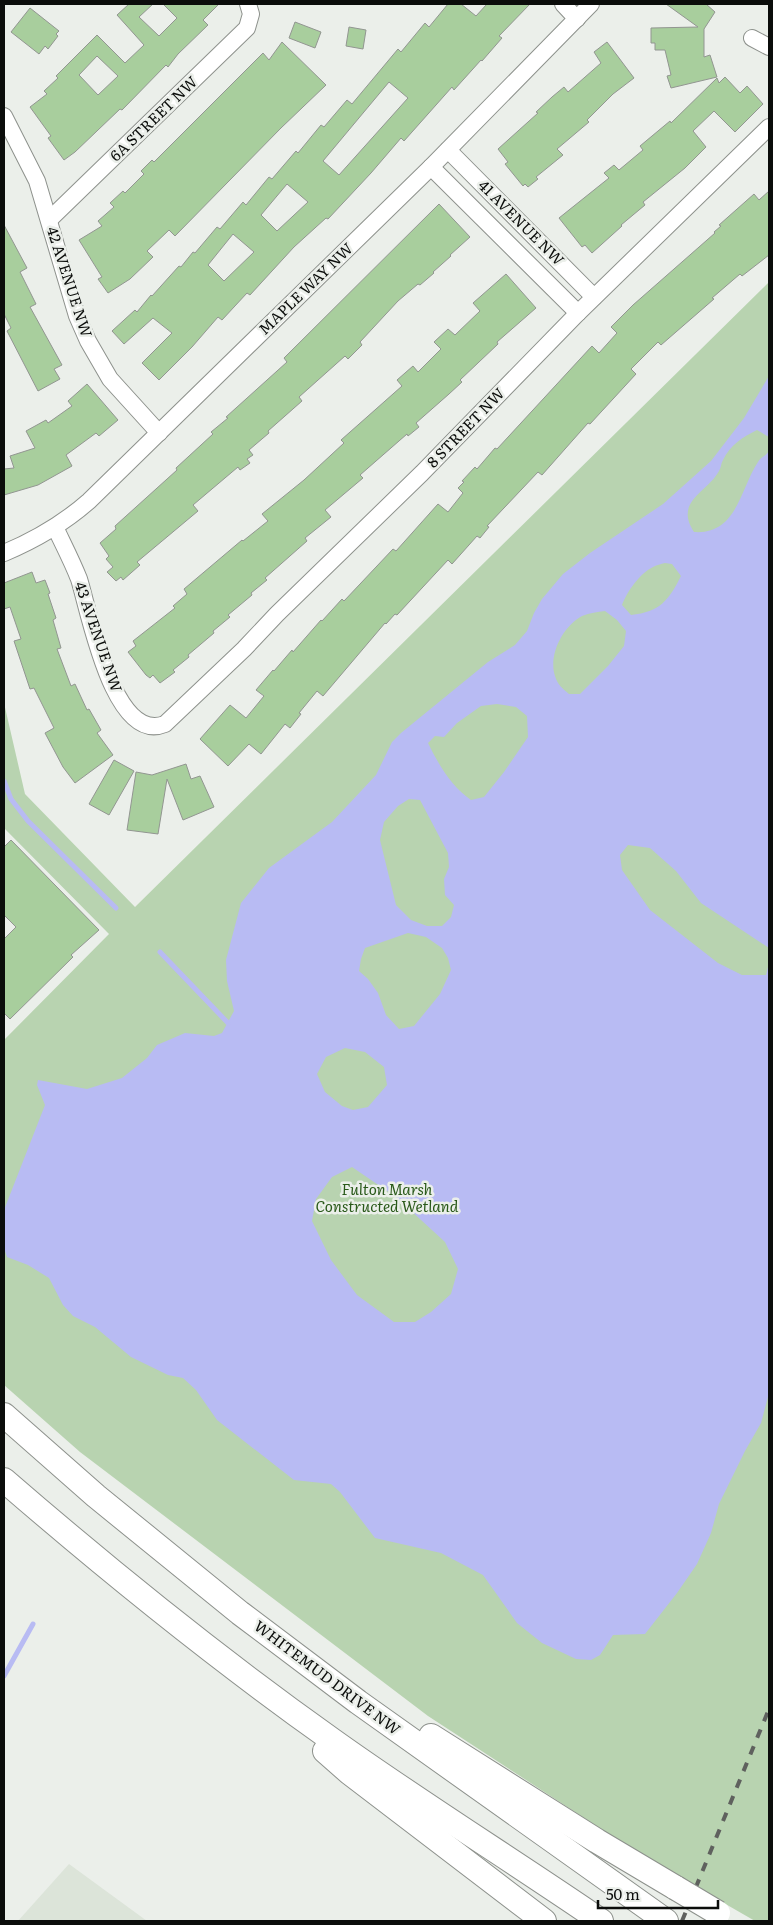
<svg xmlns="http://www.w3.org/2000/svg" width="773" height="1925" viewBox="0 0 773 1925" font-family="Literata,serif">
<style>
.built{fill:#dce4d9}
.green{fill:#b8d3b0}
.water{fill:#b8bbf3;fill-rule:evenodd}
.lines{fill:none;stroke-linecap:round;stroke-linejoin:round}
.stream{stroke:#b8bbf3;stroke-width:5}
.building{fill:#a8ce9d;stroke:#929691;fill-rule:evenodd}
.minor-casing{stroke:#8d918c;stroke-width:18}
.highway-casing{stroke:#8d918c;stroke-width:26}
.minor{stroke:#fff;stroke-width:16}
.highway{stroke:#fff;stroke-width:24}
.rail{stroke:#5f615e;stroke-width:4;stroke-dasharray:9 9;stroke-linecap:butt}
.highway-bridge-casing{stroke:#8d918c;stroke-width:26;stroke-linecap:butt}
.highway-bridge{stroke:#fff;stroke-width:24}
.labels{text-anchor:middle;stroke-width:5;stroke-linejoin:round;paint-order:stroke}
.street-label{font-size:15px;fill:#0b0d0b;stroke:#ebefea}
.park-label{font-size:15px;font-style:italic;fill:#295919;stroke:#ebefea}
</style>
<rect width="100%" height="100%" fill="#ebefea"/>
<polygon class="built" points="69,1864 147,1921 18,1921"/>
<polygon class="green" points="769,282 769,1921 755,1921 644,1857 428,1716 80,1452 4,1385 4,1040 109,934 4,828 4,703 25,794 135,907"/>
<path class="water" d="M769,376V437L757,430C743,437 730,445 723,460C721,463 721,468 719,471C707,493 674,501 694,532C737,535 740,489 758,462C761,457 766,456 769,451V948L701,903L676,871L650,848L628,845L620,855L622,870L650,910L718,963L742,975H766L769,963V1393L761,1423L745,1451L719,1504L711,1533L697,1564L677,1593L645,1634L613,1635L600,1655L591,1660L576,1659L542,1643L517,1623L483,1575L441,1553L375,1538L340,1492L331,1484L294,1480L217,1420L196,1390L183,1378L168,1375L131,1357L95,1327L73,1316L63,1305L49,1278L28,1265L7,1257L4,1248V1210L45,1105L37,1085L38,1080L87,1089L122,1078L147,1058L157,1045L185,1033L214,1036L222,1033L234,1011L227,981L226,960L241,903L269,868L332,822L376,775L392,742L401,733L488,662L515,645L527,631L534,613L542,599L563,574L590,553L663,504L711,461L744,418ZM665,563L672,564L681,576C669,600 660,612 631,615L622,605C627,592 639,574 653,567C656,565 661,564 665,563ZM605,611L617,620L626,631L624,646L608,666L580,694H569C563,689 557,684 555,676C548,655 563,626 582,616C590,613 597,612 605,611ZM497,704L516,707L527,716L528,737L504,772L484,797L471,800C452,787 438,764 428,743L435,736L444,737L457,723L481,706ZM409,799L420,800L448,853L449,867L444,879L445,895L454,905L451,917L442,926H427L411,920L396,905L380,840L384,822L398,806ZM408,933L426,937L442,948L448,958L451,970L440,994L414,1026L399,1029L386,1015L378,993L368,979L359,971L361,959L365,948ZM345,1048L365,1052L384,1067L387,1085L368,1107L353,1110L342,1106L325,1092L317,1074L326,1057ZM352,1167L396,1197L445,1242L458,1269L451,1294L431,1312L415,1322H394L357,1295L331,1260L312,1221L316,1199L332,1177Z"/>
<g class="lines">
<g class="stream">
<polyline points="4,781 11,799 28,821 116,908"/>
<polyline points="160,952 228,1023"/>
<polyline points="4,1676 33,1624"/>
</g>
</g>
<g class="building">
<path d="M129,4H153L139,17L159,36L177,18L163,4H219L203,20L208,25L178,54L168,67L166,65L122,110L120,109L75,152L64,160L48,138L51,136L30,107L47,94L44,91L58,78L56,76L97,35L125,63L144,45L117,15ZM97,56L118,76L98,95L79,75Z"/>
<path d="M448,4H461L476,16L487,4H530L499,36L502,38L482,61L481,60L454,90L452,87L404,141L401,138L371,173L328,219L326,218L294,247L250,295L247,293L222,320L218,317L192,347L159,380L142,363L172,333L153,318L124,344L112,331L135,310L137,312L151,295L152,296L179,266L181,267L193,252L195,253L217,227L220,229L243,202L246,205L269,177L272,179L296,151L298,153L321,125L324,127L347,100L352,104L398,49L401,52L425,23L429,27ZM389,82L408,98L339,175L323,161ZM287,184L308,202L277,231L261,215ZM233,234L254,252L224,281L208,265Z"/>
<polygon points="666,4 706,4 715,12 704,29 704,57 710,55 717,77 671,88 667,76 671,75 665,50 655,50 655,43 651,43 651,28 698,27"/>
<polygon points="30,8 59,31 56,34 58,36 48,49 45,46 39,54 11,32"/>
<polygon points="295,22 321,32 315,48 289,38"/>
<polygon points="349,27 366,30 363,49 346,46"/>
<polygon points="282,42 326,85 281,128 175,236 169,230 147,251 153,257 130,279 108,293 98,279 102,277 79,240 102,226 98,221 114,207 110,203 123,191 125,193 144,174 141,171 152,160 154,162 263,53 269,60"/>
<polygon points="607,42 634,78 613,94 587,120 589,122 557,149 563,155 536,177 538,179 528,187 525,184 523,186 505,164 508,162 498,149 538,113 536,112 552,97 564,87 568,92 601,63 594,52"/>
<polygon points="725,77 740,93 747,86 763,104 735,132 714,111 693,131 706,147 685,168 643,202 645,205 621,225 622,226 592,253 585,245 582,247 559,218 609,178 604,173 614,165 619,170 643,150 640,146 670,121 671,123 717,78 719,83"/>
<polygon points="769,191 769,255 742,276 740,274 712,298 714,299 661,345 658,342 631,369 636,374 590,424 588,423 542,475 538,472 487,526 489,527 480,538 477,536 452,564 448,560 397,615 395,614 386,624 385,623 323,696 317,691 299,713 301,714 290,728 285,724 261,754 249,744 228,766 200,739 230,705 246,718 264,696 256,690 273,670 274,671 292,650 293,652 321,620 322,621 342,599 344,601 393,549 396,551 438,504 448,512 463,493 458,488 464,482 462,481 475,467 477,469 495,448 497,449 592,346 599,353 617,333 611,327 633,305 715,233 714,232 721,226 719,225 754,194 759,200"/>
<polygon points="439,204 470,237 450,255 451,256 433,272 434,273 420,285 418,284 398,301 360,342 362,345 348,359 345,356 299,397 302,401 268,431 269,433 249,450 253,455 247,459 250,463 240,470 238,467 193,505 198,511 137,562 140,565 123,580 121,577 116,581 107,572 113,567 106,559 109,556 100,543 116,529 115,526 177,470 176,468 213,434 211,432 228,418 226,417 287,362 284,358"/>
<polygon points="4,225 27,268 20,272 36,304 30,307 62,365 54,369 60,379 38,391 7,331 11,328 4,314"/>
<polygon points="506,274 536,308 497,342 498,344 460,380 462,382 449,394 416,423 419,427 408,436 407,434 360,475 363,478 325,510 331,517 305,538 307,541 265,578 267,580 251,593 252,595 228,615 230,617 213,631 214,633 188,655 189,657 173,670 175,672 160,683 153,675 150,678 146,675 128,652 136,646 133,641 175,608 173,606 187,594 184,589 242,540 243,541 268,521 262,514 304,480 344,443 341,440 402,386 397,380 413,366 418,372 441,349 434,342 448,329 455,335 480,311 473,303"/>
<polygon points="87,384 118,420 99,436 96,433 66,455 72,466 38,485 4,495 4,469 14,468 10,456 35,448 26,431 46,420 48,423 72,406 68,401"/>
<polygon points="32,572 36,583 45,580 50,593 48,594 56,618 53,620 61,648 57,649 71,686 75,684 87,710 89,709 101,730 97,733 113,755 75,783 63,767 45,733 54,728 34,688 30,689 14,641 21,639 10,607 4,609 4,583"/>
<polygon points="114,760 134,771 109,815 89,804"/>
<polygon points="186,764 191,779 200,776 214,807 183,820 167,779 158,834 127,830 136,772 152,775"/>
<polygon points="11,840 99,930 71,955 73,957 10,1019 4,1013 4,939 16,927 4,915 4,847"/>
</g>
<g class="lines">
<g class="minor-casing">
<g id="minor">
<polyline points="563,4 577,19"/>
<polyline points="752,38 769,47"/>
<polyline points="4,116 37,181 77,316 88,341 110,379 159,433"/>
<polyline points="448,150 594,297"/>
<polyline points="431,167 578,313"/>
<polyline points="49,220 247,28 251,14 248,4"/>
<path d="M55,527C63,544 72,561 79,579C89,610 113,745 165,724L244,649L277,614L422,473L578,313L769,127"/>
<path d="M4,553C35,540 64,523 89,501L431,167L591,4"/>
</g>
</g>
<g class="highway-casing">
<g id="highway">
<polyline points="4,1415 96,1496 240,1613 358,1702 666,1921"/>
<path d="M4,1480C109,1571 218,1659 332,1740C420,1803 512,1860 601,1921"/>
<polyline points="431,1736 597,1841 676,1888"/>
<polyline points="325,1751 350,1773 544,1921"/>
</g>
</g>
<use href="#minor" class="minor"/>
<use href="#highway" class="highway"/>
<polyline class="rail" points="682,1921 769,1709"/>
<g class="highway-bridge-casing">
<polyline id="highway-bridge" points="676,1888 718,1913"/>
</g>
<use href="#highway-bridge" class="highway-bridge"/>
</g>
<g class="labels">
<g class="street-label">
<text transform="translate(154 119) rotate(-44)" y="5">6A STREET NW</text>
<text transform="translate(521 223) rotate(45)" y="5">41 AVENUE NW</text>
<text transform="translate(69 282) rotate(72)" y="5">42 AVENUE NW</text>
<text transform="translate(306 289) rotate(-44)" y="5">MAPLE WAY NW</text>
<text transform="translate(466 428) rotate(-46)" y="5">8 STREET NW</text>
<text transform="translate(98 637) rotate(71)" y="5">43 AVENUE NW</text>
<text transform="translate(327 1678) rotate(37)" y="5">WHITEMUD DRIVE NW</text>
</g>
<g class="park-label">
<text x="387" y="1195">Fulton Marsh<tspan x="387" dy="17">Constructed Wetland</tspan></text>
</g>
</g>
<rect width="773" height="1925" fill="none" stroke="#0b0d0b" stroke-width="10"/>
<path d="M598 1900v8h120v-8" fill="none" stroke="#0b0d0b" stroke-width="2.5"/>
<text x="606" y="1900" font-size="15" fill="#0b0d0b" stroke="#ebefea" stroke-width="4" paint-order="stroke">50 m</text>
</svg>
